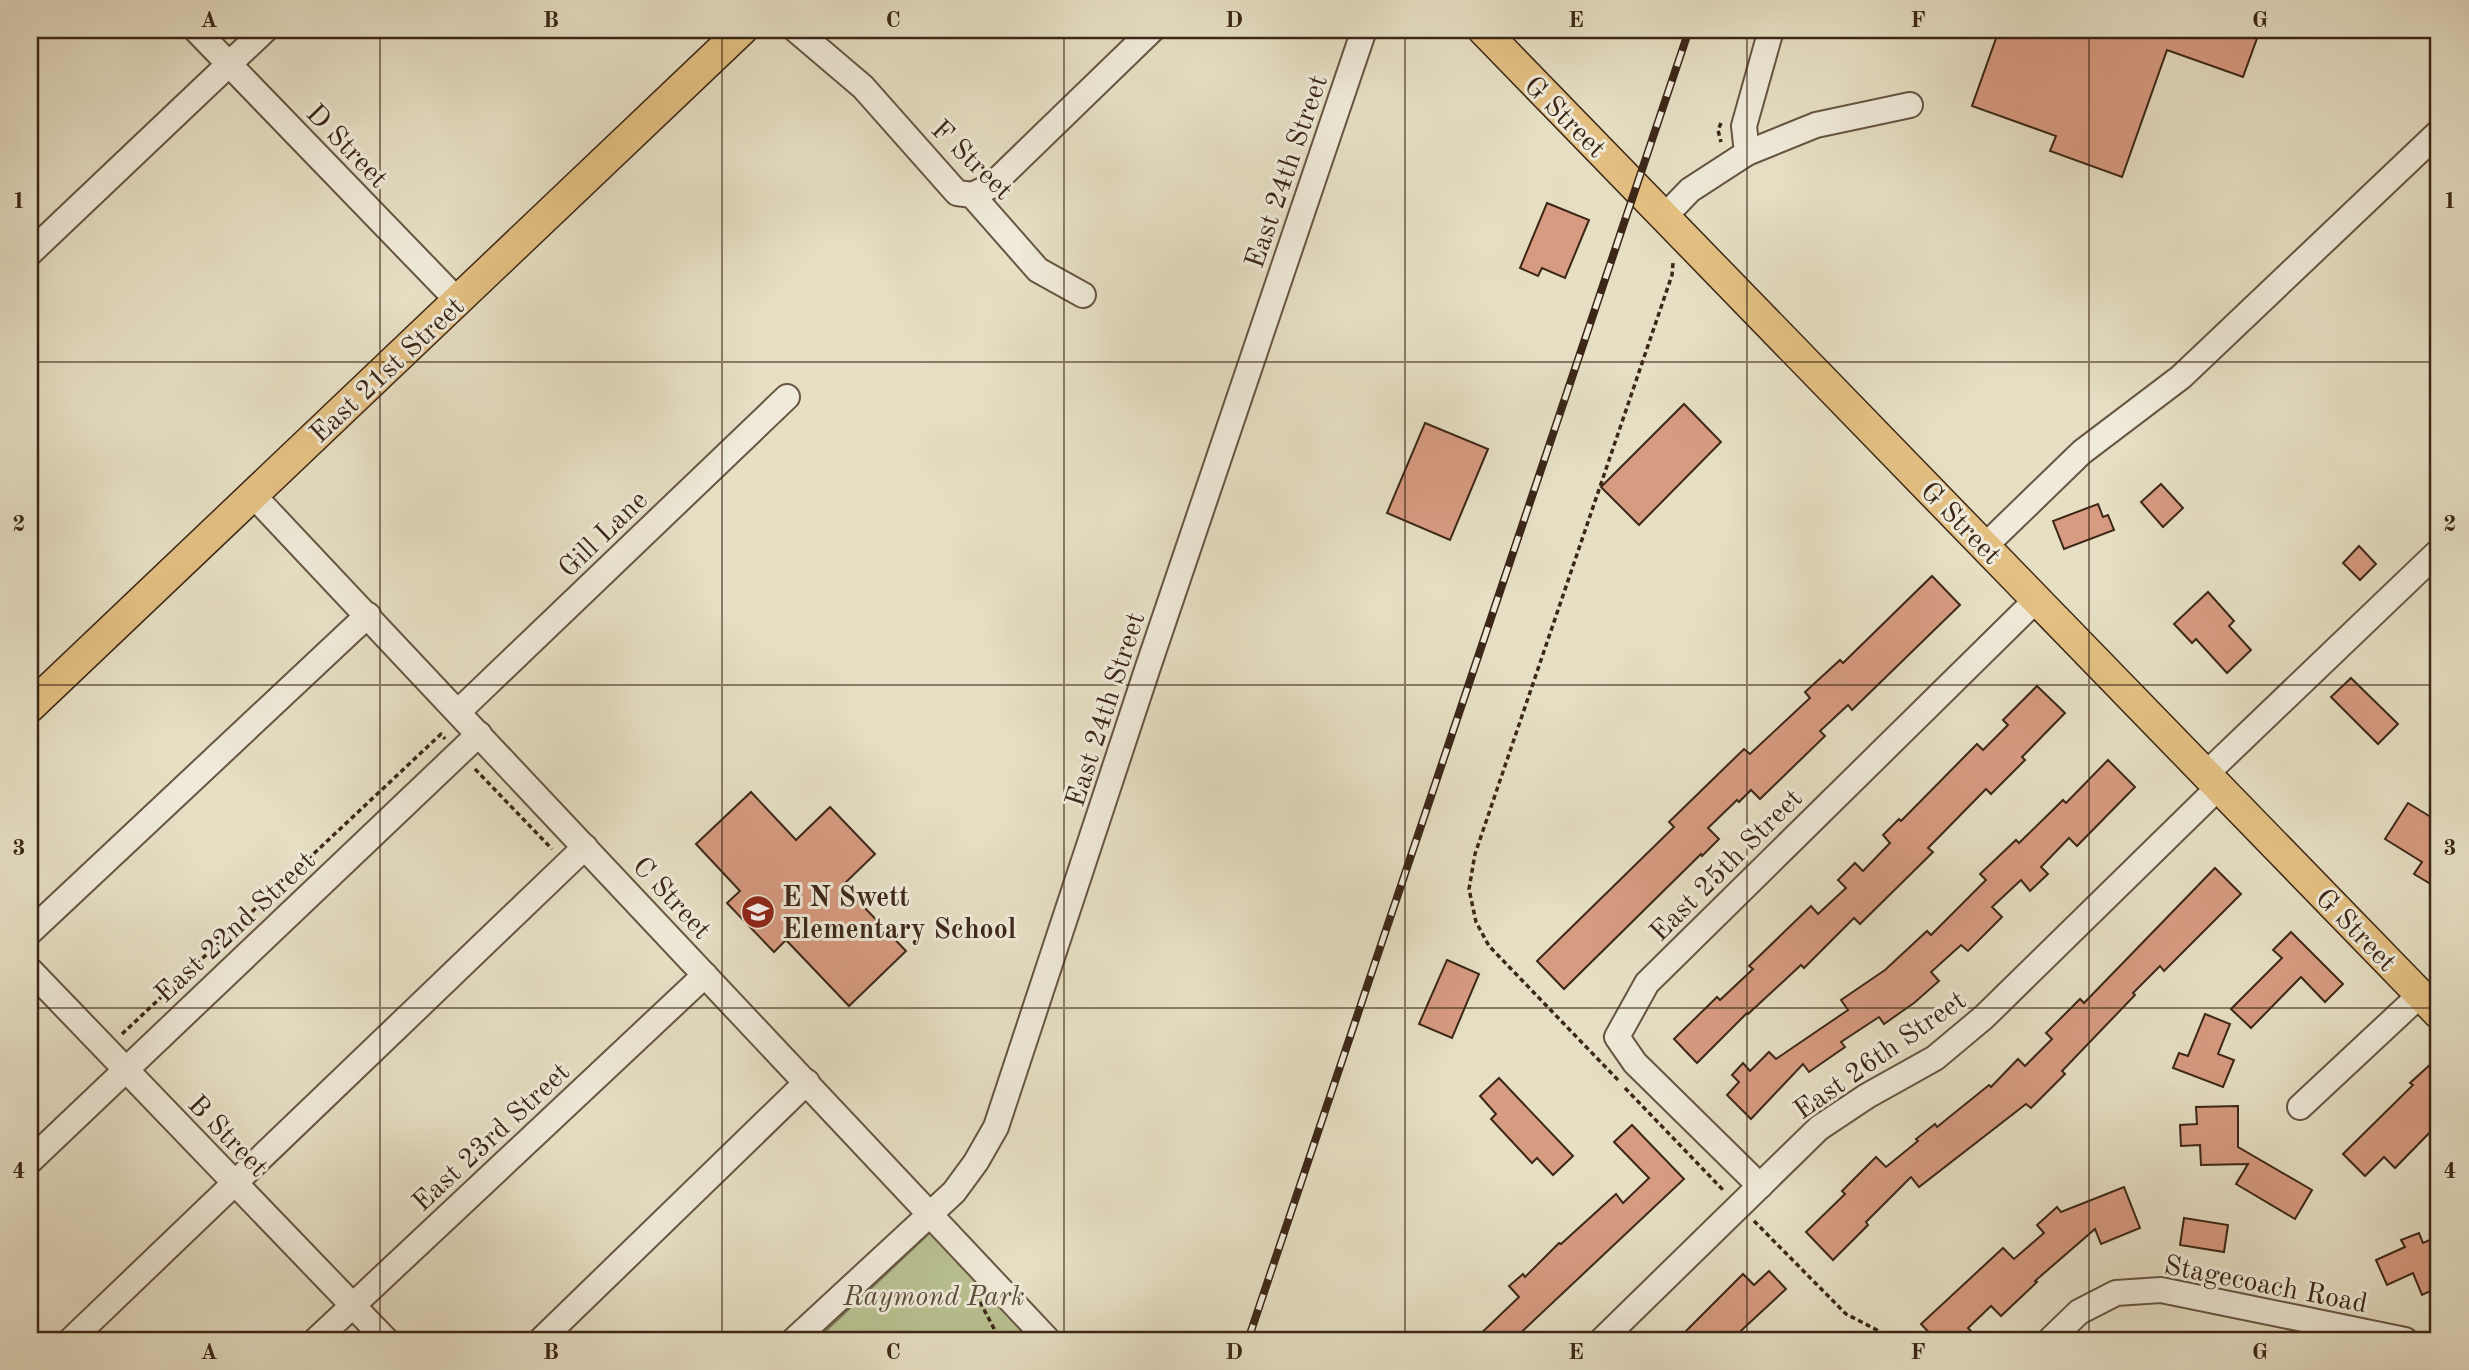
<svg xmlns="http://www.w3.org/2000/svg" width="2469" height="1370" viewBox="0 0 2469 1370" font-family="'Old Standard TT',serif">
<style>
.green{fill:#b9c191;stroke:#7a7454;stroke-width:2}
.building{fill:#d79b81;stroke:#3c2717;stroke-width:2}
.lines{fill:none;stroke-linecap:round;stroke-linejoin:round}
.minor-casing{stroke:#665542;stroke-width:28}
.major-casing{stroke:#3c2717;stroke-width:33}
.path{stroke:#3c2717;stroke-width:3.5;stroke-dasharray:5 3.5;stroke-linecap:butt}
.minor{stroke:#efead9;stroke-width:24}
.major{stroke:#e3c082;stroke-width:30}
.rail-casing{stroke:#3c2717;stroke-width:8}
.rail{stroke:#efead9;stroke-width:5;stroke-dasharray:16;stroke-linecap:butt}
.grid{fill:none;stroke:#3c2717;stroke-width:2;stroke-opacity:0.55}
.labels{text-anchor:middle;stroke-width:6;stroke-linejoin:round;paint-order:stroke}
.street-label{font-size:28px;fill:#3c2717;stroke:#efead9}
.poi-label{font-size:28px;font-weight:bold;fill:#3c2717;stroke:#efead9;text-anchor:start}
.park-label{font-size:28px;font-style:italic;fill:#5b4e36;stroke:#efead9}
.neatline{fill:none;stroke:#3c2717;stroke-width:2.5}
.grid-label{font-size:23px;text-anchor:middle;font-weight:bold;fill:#3c2717}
</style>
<rect width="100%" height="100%" fill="#e6dfc4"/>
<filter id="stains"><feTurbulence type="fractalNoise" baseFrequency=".00286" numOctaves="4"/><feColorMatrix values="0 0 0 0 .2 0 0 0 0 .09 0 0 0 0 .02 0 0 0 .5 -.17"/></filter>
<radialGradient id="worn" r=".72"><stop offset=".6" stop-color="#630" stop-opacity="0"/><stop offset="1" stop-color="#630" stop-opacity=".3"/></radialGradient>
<polygon class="green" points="936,1227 1035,1340 816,1340"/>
<g class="building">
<polygon points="1999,30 2260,30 2243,77 2167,50 2122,177 2050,151 2056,136 1972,106"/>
<polygon points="1547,203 1589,220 1565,278 1542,268 1538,276 1520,268"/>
<polygon points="1684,404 1721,442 1639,525 1601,487"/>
<polygon points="1425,423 1488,449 1450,540 1387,513"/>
<polygon points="2161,484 2183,508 2163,527 2141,502"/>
<polygon points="2098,504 2103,517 2108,515 2114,530 2064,549 2053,521"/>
<polygon points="2359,546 2376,564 2360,580 2343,563"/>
<polygon points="1932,576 1960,605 1852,710 1848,705 1820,731 1825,736 1760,799 1751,790 1739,802 1737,800 1708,828 1719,839 1702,856 1701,854 1564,989 1537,961 1674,827 1669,822 1707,785 1744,749 1750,754 1810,698 1805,692 1840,660 1843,663"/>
<polygon points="2208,592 2234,621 2229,626 2251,650 2227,673 2196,639 2192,643 2174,624"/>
<polygon points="2351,678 2398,724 2378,744 2331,697"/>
<polygon points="2037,686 2065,713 2022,757 2025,760 1991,794 1986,789 1928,848 1933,852 1860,924 1854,918 1804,968 1801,965 1748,1014 1747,1013 1697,1063 1674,1039 1717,997 1720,1000 1753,969 1749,966 1811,906 1818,914 1846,888 1838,880 1855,863 1863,871 1890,843 1883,835 1899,819 1901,821 1977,744 1983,750 2008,725 2003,720"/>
<polygon points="2108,760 2135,787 2077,846 2069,838 2041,867 2048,874 2030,891 2021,880 1992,907 2002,917 1968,951 1961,945 1931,972 1939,981 1914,1003 1884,1024 1879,1017 1841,1042 1845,1047 1809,1072 1803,1064 1751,1119 1727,1095 1739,1082 1732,1075 1743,1063 1750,1071 1769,1052 1776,1059 1848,1010 1841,1000 1885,970 1927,931 1931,935 1986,880 1980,874 2016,840 2019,843 2063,800 2066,803"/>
<polygon points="751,792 796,840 830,807 875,854 843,885 906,951 849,1006 786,940 774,952 727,903 740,891 696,844"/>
<polygon points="2408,803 2439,822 2439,889 2414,874 2422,862 2385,839"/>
<polygon points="2215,868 2241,894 2164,971 2160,966 2133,993 2135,995 2062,1071 2065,1074 2031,1108 2026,1104 1919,1187 1911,1177 1866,1222 1868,1225 1833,1260 1806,1232 1845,1194 1842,1191 1876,1157 1886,1167 1918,1141 1916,1139 1935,1124 1937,1127 1989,1085 1991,1087 2018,1059 2025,1066 2052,1039 2046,1033 2080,999 2084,1003"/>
<polygon points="2291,932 2343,984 2325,1002 2301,977 2251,1028 2231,1009 2282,958 2273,950"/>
<polygon points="1447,960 1479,974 1452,1038 1419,1024"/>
<polygon points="2205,1014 2230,1024 2218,1054 2234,1060 2223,1087 2173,1068 2179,1053 2188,1056"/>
<polygon points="2432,1063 2439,1071 2439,1123 2395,1168 2384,1157 2365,1176 2343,1154 2413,1085 2410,1083"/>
<polygon points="1499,1078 1573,1156 1553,1175 1537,1158 1532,1163 1491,1119 1496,1114 1480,1096"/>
<polygon points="2238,1106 2238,1147 2312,1190 2295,1219 2236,1184 2248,1164 2201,1165 2200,1145 2181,1146 2180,1125 2197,1124 2196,1107"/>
<polygon points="1632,1125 1684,1179 1513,1340 1474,1340 1519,1297 1509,1286 1523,1274 1525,1277 1559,1243 1561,1244 1616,1194 1623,1203 1649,1178 1614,1142"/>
<polygon points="2124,1187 2140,1228 2101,1244 2095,1229 2035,1281 2037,1282 2001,1316 1991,1306 1968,1328 1979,1340 1936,1340 1921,1324 2003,1248 2014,1259 2044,1233 2037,1225 2057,1207 2061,1212"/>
<polygon points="2184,1218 2228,1225 2224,1252 2180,1245"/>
<polygon points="2419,1233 2423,1243 2432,1239 2439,1256 2439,1287 2422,1295 2413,1273 2387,1285 2376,1260 2405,1247 2401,1240"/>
<polygon points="1769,1271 1786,1289 1731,1340 1677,1340 1743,1274 1754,1285"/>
</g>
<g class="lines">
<g class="minor-casing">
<g id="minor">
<polyline points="196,30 458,301"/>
<polyline points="796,30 863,87 957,193 972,195 1038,270 1083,295"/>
<polyline points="1747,153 1816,125 1910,105"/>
<polyline points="972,195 991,186 1152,30"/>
<polyline points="1665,216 1690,190 1747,153 1744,126 1771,30"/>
<polyline points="30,253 265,30"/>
<polyline points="253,495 1048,1340"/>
<polyline points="1985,546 2082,452 2181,377 2439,132"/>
<polyline points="458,712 787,397"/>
<polyline points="2207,773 2439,551"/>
<polyline points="30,932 368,615"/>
<polyline points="30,970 386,1340"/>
<polyline points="2300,1107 2420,995"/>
<polyline points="30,1161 479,734"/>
<polyline points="1760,1186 1635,1063 1617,1037 1647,983 2037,599"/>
<polyline points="71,1340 585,847"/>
<polyline points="316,1340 705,975"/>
<polyline points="541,1340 807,1082"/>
<polyline points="794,1340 954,1192 976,1162 996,1127 1147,670 1364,30"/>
<polyline points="1602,1340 1819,1128 1867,1096 1935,1058 1984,1017 2220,786"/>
<polyline points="2050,1340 2079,1312 2116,1293 2161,1290 2405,1340"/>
</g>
</g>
<g class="major-casing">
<g id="major">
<polyline points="1483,30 2439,1014"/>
<polyline points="30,707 742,30"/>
</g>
</g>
<g class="path">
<polyline points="1721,123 1718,130 1721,142"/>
<polyline points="475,769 552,849"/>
<polyline points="670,907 677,901"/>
<polyline points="122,1034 441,734 445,739"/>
<polyline points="1618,1080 1489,946 1476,922 1469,889 1475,854 1672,275 1673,263"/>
<polyline points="1625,1088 1724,1191"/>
<polyline points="1754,1221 1846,1314 1877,1330 1888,1340"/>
<polyline points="980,1302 1000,1340"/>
</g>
<use href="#minor" class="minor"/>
<use href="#major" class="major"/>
<g class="rail-casing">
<polyline id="rail" points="1248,1340 1689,30"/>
</g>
<use href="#rail" class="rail"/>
</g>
<path class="grid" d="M380,30V1340M722,30V1340M1064,30V1340M1405,30V1340M1747,30V1340M2089,30V1340M30,362H2439M30,685H2439M30,1008H2439"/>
<defs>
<g id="school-disc" transform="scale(1.75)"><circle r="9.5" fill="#8f2418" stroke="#efead9"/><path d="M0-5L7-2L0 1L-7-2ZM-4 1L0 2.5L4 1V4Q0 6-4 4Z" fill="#fff"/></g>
</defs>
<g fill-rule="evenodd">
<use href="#school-disc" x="758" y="912"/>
</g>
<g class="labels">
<g class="street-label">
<text transform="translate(1566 116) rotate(45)" y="10">G Street</text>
<text transform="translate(348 145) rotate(46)" y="10">D Street</text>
<text transform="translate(973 159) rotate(44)" y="10">F Street</text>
<text transform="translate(1285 171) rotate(-71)" y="10">East 24th Street</text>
<text transform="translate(386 369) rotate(-43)" y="10">East 21st Street</text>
<text transform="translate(1962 522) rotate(46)" y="10">G Street</text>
<text transform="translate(602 533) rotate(-44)" y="10">Gill Lane</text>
<text transform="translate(1104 709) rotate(-72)" y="10">East 24th Street</text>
<text transform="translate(1725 864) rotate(-45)" y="10">East 25th Street</text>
<text transform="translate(673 897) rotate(47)" y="10">C Street</text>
<text transform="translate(234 926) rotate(-43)" y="10">East 22nd Street</text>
<text transform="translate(2357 929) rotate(46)" y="10">G Street</text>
<text transform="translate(1879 1054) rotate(-35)" y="10">East 26th Street</text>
<text transform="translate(229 1135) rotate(46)" y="10">B Street</text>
<text transform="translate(490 1136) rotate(-43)" y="10">East 23rd Street</text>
<text transform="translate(2266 1283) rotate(11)" y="10">Stagecoach Road</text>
</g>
<g class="poi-label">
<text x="782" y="906">E N Swett<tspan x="782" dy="32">Elementary School</tspan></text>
</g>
<g class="park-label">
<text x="934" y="1305">Raymond Park</text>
</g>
</g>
<rect width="2469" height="1370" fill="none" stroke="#e6dfc4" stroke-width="77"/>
<rect x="38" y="38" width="2392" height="1294" class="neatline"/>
<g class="grid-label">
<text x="209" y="27">A</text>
<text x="551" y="27">B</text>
<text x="893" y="27">C</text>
<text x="1234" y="27">D</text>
<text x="1576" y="27">E</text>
<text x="1918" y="27">F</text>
<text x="2260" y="27">G</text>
<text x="19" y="208">1</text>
<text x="2450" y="208">1</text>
<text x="19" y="531">2</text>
<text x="2450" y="531">2</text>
<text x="19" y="855">3</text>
<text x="2450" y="855">3</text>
<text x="19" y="1178">4</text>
<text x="2450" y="1178">4</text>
<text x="209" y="1359">A</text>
<text x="551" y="1359">B</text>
<text x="893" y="1359">C</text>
<text x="1234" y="1359">D</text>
<text x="1576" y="1359">E</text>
<text x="1918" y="1359">F</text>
<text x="2260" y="1359">G</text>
</g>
<rect width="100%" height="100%" filter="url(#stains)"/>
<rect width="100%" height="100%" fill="url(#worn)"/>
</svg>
